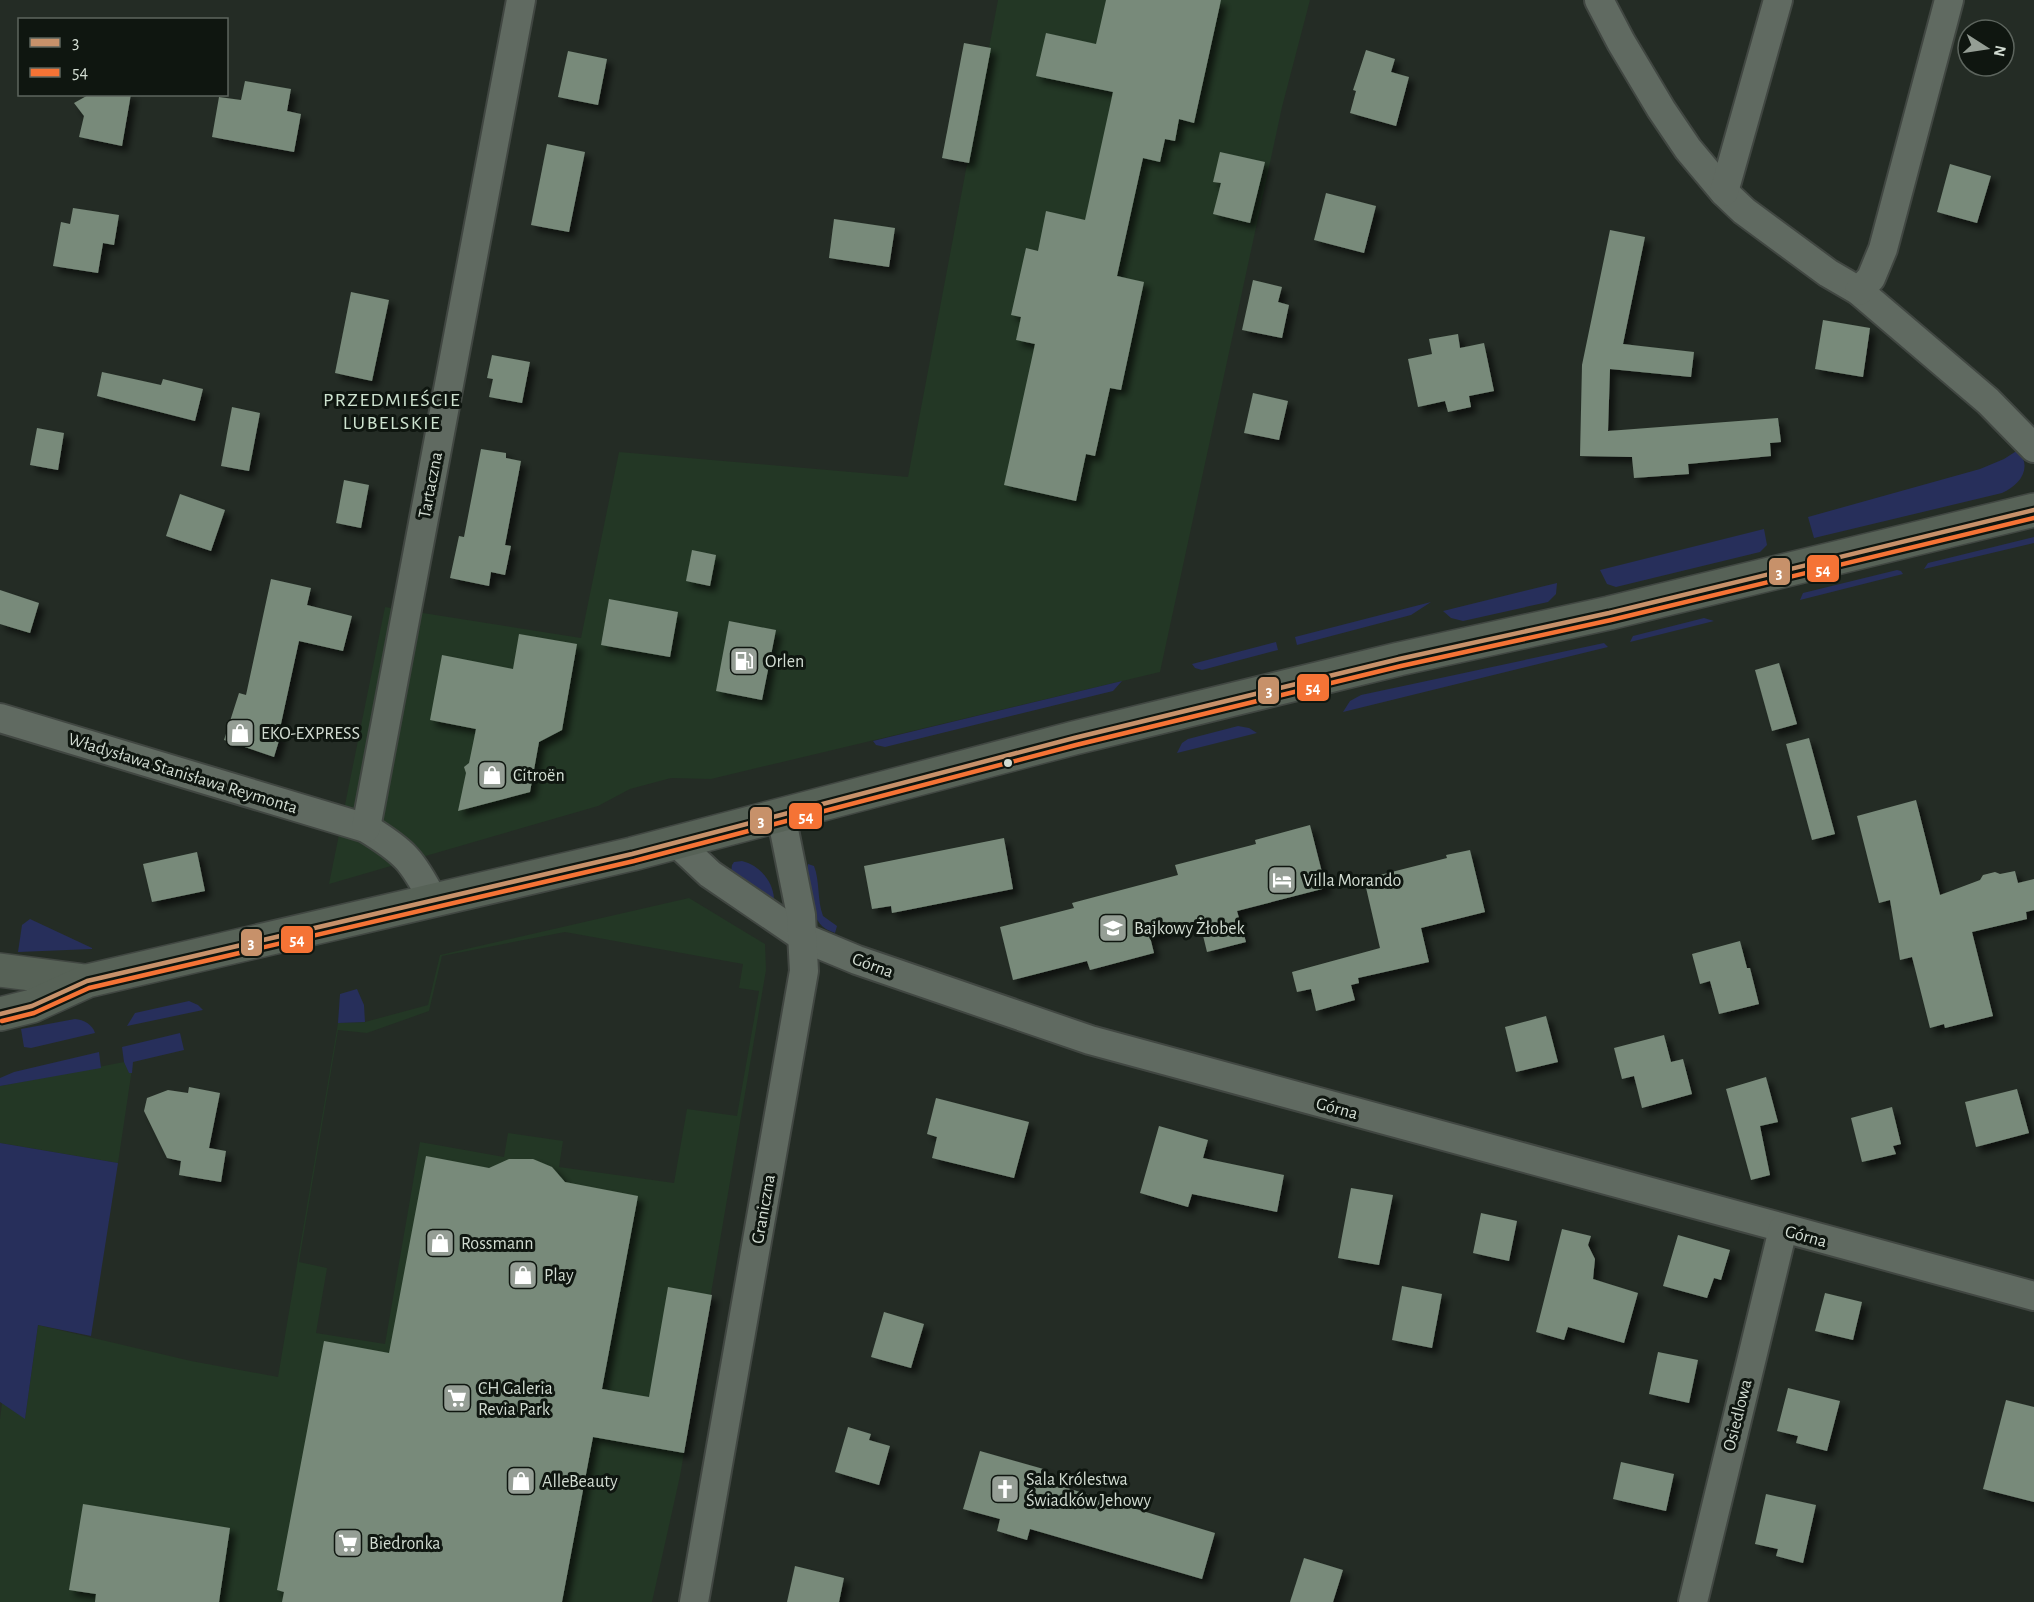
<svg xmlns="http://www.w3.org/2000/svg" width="2034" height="1602" viewBox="0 0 2034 1602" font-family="'Alegreya Sans',sans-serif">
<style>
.built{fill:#233725;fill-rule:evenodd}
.green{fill:#272f5b}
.building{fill:#788a7a;filter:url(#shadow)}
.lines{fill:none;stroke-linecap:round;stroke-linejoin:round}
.minor-casing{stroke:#414742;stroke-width:32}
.primary-casing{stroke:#414742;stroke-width:36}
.minor{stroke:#606a61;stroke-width:28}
.primary{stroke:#576257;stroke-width:33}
.bus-1-casing{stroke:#0f1610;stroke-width:9}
.bus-2-casing{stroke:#0f1610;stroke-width:9}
.bus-1{stroke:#c7916a;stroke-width:4.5}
.bus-2{stroke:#f57335;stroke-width:4.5}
.bus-dot{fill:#d2dcd2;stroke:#0f1610;stroke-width:2}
.labels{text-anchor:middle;stroke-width:6;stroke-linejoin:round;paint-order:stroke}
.street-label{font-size:18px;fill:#d2dcd2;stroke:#0f1610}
.poi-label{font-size:18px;fill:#d2dcd2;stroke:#0f1610;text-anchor:start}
.neighbourhood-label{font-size:20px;letter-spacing:1.5px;fill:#cee3d0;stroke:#0f1610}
.line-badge{stroke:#0f1610;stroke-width:2}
.badge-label{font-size:16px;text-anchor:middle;font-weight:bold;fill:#fff}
</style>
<defs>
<filter id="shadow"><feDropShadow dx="5.5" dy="5.5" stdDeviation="3" flood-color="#0009"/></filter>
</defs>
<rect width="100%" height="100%" fill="#242c25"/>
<g class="built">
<polygon points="998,0 1310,0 1282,107 1160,672 711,779 671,778 630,789 598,806 329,884 385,607 581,638 619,452 908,477"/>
<path d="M689,898L765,944L766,970L680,1476L652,1602H0V1419L2,1403L25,1418L38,1325L191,1361L278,1377L338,1023L365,1022L428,1005L440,955ZM565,932L743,964L739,988L759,991L737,1116L687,1109L674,1183L559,1167L563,1141L508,1133L504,1157L420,1142L385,1344L316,1333L327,1268L299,1262L338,1030L367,1033L429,1011L442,956Z"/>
<polygon points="124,1062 125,1064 133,1062 118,1163 0,1143 0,1086"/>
</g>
<g class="green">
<path d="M2018,450C2033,468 2020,485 2002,493L1814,538L1808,517L1980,469L2004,459Z"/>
<polygon points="1764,529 1767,545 1760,552 1616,587 1607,584 1600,570"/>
<polygon points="2034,537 2034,543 1924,569 1928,563"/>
<polygon points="1897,570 1901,571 1903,574 1800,600 1803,593"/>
<polygon points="1557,583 1556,594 1548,602 1463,621 1451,618 1443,611"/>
<polygon points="1431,602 1411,615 1297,645 1295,637"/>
<polygon points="1704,618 1714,621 1630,642 1633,636"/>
<polygon points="1276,642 1278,650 1202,670 1195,668 1192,664"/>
<polygon points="1604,643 1608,647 1343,712 1350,701 1361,695"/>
<polygon points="1122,681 1113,691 885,747 876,745 873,741"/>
<polygon points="1238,726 1249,728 1257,733 1177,753 1182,743 1188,739"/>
<path d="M742,861C759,865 773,881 774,899L731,873L732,865L734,862Z"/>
<path d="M808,864L814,866C820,881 817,900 823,916L837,926L835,933C831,931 826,930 822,926C809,913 806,881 808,864Z"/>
<polygon points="30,919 92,948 92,949 18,952 22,925"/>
<polygon points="357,989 364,1005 365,1022 338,1023 340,994"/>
<polygon points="189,1001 198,1005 203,1010 127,1026 135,1013"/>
<path d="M75,1019C84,1020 92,1024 95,1033L31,1048L24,1047L21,1029Z"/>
<polygon points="180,1033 184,1050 133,1062 132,1073 129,1073 124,1062 122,1047"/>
<polygon points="99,1052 101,1068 0,1086 0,1078 14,1072"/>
<polygon points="0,1143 118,1163 91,1336 38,1325 25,1419 0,1402"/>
</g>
<g class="building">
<polygon points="1106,0 1221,0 1194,123 1179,119 1175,141 1165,139 1160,162 1143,158 1117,276 1144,282 1121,390 1110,388 1095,456 1086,454 1076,501 1004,485 1035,344 1016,340 1021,317 1011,315 1026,248 1038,251 1046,211 1085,220 1113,92 1036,76 1046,33 1096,44"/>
<polygon points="964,43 991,48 969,163 942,158"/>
<polygon points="1366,50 1395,59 1391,72 1409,77 1396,126 1350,113 1356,91 1353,90"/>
<polygon points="568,51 607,59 598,105 558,97"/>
<polygon points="245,81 291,89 287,111 301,114 294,152 212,137 219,97 241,100"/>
<polygon points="90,94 131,94 122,146 79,137 84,116 74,103"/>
<polygon points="547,144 585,152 569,232 531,225"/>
<polygon points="1220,152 1265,162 1250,223 1213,214 1221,183 1213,182"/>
<polygon points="1950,164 1991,176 1977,223 1937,212"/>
<polygon points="1326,193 1376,206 1364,253 1314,240"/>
<polygon points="73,208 119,215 114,245 103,243 98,273 53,266 61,222 70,224"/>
<polygon points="834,219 895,228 889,267 829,258"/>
<polygon points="1610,230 1645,237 1623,344 1694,352 1691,377 1610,369 1608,431 1778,418 1781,442 1770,443 1771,456 1688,464 1689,474 1634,478 1632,457 1580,456 1582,365"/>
<polygon points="1253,280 1282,287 1278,302 1289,305 1282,338 1242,330"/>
<polygon points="351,292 389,300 372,381 335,373"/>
<polygon points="1823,320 1870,328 1863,377 1815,369"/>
<polygon points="1458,334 1460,348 1484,343 1494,391 1469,396 1471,407 1448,412 1445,401 1418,407 1408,359 1432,354 1429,339"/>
<polygon points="492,355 530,362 522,403 489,397 493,379 487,378"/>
<polygon points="102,372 161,385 163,379 203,389 195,421 97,396"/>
<polygon points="1253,393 1288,401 1279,440 1244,433"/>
<polygon points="232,407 260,413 249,471 221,466"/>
<polygon points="37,428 64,433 58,470 30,465"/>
<polygon points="481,449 506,453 506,458 521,461 505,545 511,546 505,575 491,572 489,586 450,578 459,536 464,537"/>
<polygon points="344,480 369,485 361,528 336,523"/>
<polygon points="180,494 225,510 211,551 166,536"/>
<polygon points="692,550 716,555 710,586 686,581"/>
<polygon points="271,579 311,588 307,605 352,616 343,651 299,641 279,733 281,734 274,757 224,740 239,693 246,695"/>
<polygon points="0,590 39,603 30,633 0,624"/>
<polygon points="609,599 678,612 670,657 601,645"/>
<polygon points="729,621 776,630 762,700 716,691"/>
<polygon points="519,634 577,644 562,730 539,742 530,792 458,811 466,773 464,767 469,763 476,729 430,720 442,655 513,669"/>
<polygon points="1779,663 1797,724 1772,731 1755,670"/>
<polygon points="1809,738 1835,834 1812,840 1786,744"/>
<polygon points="1916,800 1940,895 1980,880 1983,875 1995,872 2000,874 2015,871 2018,883 2034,879 2034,910 2026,912 2027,919 1972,932 1993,1016 1945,1028 1944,1024 1930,1028 1912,957 1900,960 1890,900 1879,903 1857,816"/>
<polygon points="1310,825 1326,888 1237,911 1246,942 1207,952 1200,923 1150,937 1154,953 1090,970 1087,961 1013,980 1000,927 1074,908 1072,903 1178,875 1175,865 1256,844 1255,840"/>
<polygon points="1004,838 1013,889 892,913 891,906 872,909 864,866"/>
<polygon points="1470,850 1485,912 1421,928 1429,962 1358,978 1359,983 1351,985 1355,1000 1316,1011 1311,989 1297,992 1292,972 1380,948 1364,879 1447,858 1446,855"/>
<polygon points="197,852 205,891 152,902 143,864"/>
<polygon points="1740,941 1747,968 1750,968 1759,1004 1719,1014 1710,981 1700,984 1692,954"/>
<polygon points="1546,1016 1558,1062 1516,1072 1505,1027"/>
<polygon points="1664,1035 1671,1062 1683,1059 1692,1094 1642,1108 1634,1076 1622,1079 1614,1048"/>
<polygon points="1766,1077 1778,1122 1760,1126 1770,1175 1751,1180 1726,1089"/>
<polygon points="189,1087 220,1093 209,1148 226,1151 221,1182 179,1175 181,1161 167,1158 144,1111 147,1098 168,1090 188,1093"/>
<polygon points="2017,1089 2029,1133 1976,1147 1965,1102"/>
<polygon points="936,1098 1029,1122 1014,1178 932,1158 937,1137 927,1134"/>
<polygon points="1892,1107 1901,1144 1893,1146 1896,1154 1862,1162 1851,1118"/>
<polygon points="1159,1126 1208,1140 1203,1158 1284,1175 1277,1212 1192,1194 1188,1207 1140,1193"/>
<polygon points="426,1156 489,1168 509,1159 533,1159 552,1167 565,1182 638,1196 602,1389 649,1397 668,1287 712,1295 684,1453 593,1437 562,1602 282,1602 284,1592 277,1590 324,1341 389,1353"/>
<polygon points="1351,1188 1393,1195 1379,1265 1338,1258"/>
<polygon points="1481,1213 1517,1221 1509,1261 1473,1253"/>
<polygon points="1562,1229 1591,1236 1588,1245 1595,1259 1593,1279 1638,1293 1624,1343 1568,1327 1564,1340 1536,1332"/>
<polygon points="1678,1235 1730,1250 1721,1280 1714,1278 1707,1298 1663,1286"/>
<polygon points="1402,1286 1442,1294 1432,1348 1392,1340"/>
<polygon points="1825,1293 1862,1302 1853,1340 1815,1331"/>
<polygon points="884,1312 924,1324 911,1368 871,1357"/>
<polygon points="1658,1352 1698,1360 1689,1403 1649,1394"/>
<polygon points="1788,1388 1840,1401 1827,1451 1796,1443 1798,1436 1777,1431"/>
<polygon points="2006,1400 2034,1407 2034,1502 1983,1489"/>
<polygon points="848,1427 871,1434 869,1440 890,1446 879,1485 835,1472"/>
<polygon points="980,1451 1047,1470 1044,1481 1215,1533 1202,1579 1030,1529 1027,1540 997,1531 1000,1519 963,1509"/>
<polygon points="1621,1462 1674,1474 1666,1511 1613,1499"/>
<polygon points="1766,1494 1816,1505 1803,1563 1776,1556 1778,1549 1755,1544"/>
<polygon points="83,1504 230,1528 219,1602 95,1602 96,1594 69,1590"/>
<polygon points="1304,1558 1343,1570 1333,1602 1290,1602"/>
<polygon points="795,1566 844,1578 839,1602 787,1602"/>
</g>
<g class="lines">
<g class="minor-casing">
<g id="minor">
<polyline points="1599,0 1621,42 1661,109 1688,149 1724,192 1744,211 1828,273 1859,291 1988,401 2034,448"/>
<polyline points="1724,192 1778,0"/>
<polyline points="1859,291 1871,278 1883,249 1949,0"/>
<path d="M0,718L366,828C405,852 412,860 433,900"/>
<polyline points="366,828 521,0"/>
<polyline points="675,841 710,874 804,938 857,960 1090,1040 2034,1296"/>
<polyline points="694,1602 804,971 801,915 781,815"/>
<polyline points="1693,1602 1783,1229"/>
</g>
</g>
<g class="primary-casing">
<g id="primary">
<polyline points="0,970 85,981"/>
<polyline points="0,1014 32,1006 87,981 632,854 1074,738 1399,659 1609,613 2034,510"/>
</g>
</g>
<use href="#minor" class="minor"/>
<use href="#primary" class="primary"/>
<g class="bus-1-casing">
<polyline id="bus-1" points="0,1014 32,1006 87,981 632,854 1074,738 1399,659 1609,613 2034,510"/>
</g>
<g class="bus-2-casing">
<polyline id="bus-2" points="2,1021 34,1013 89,988 634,861 1076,745 1401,666 1611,620 2034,518"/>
</g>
<use href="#bus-1" class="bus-1"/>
<use href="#bus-2" class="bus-2"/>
</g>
<defs>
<g id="fuel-square" transform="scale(1.5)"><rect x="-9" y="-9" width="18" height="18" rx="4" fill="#959e95" stroke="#0f1610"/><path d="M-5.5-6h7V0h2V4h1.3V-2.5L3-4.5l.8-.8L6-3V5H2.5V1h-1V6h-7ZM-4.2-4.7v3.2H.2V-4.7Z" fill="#fff"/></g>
<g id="shop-square" transform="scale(1.5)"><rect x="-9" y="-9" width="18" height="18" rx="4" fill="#959e95" stroke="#0f1610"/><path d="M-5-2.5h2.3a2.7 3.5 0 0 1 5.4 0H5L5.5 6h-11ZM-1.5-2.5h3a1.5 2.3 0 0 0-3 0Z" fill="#fff"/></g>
<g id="hotel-square" transform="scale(1.5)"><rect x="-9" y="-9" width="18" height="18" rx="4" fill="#959e95" stroke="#0f1610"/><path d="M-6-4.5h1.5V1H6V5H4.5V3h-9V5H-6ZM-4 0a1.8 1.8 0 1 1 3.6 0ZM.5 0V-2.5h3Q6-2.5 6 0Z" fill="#fff"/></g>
<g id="school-square" transform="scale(1.5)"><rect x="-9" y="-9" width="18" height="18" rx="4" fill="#959e95" stroke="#0f1610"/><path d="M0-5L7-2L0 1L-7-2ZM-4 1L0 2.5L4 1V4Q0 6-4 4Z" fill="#fff"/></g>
<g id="supermarket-square" transform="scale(1.5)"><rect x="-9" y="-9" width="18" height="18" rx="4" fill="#959e95" stroke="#0f1610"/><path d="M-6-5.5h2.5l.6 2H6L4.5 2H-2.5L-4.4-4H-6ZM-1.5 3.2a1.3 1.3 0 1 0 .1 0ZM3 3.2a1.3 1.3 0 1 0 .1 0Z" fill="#fff"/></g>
<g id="church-square" transform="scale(1.5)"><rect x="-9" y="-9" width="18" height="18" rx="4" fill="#959e95" stroke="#0f1610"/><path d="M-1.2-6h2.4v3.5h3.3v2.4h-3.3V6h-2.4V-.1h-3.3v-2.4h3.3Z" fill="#fff"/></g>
</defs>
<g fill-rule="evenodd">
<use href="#fuel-square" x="744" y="661"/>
<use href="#shop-square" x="240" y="733"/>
<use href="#shop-square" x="492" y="775"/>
<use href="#hotel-square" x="1282" y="880"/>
<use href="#school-square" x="1113" y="928"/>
<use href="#shop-square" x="440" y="1243"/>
<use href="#shop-square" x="523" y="1275"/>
<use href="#supermarket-square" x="457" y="1398"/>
<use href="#shop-square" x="521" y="1481"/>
<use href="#church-square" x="1005" y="1489"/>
<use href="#supermarket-square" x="348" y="1543"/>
</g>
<circle class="bus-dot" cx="1008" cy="763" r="5"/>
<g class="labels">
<g class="street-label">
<text transform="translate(430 485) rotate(-79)" y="6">Tartaczna</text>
<text transform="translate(183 773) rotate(17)" y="6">Władysława Stanisława Reymonta</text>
<text transform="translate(873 965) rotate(20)" y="6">Górna</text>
<text transform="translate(1337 1108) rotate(15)" y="6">Górna</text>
<text transform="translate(763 1209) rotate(-80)" y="6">Graniczna</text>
<text transform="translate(1806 1236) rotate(15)" y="6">Górna</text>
<text transform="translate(1737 1415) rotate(-76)" y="6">Osiedlowa</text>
</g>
<g class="poi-label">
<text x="765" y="667">Orlen</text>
<text x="261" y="739">EKO-EXPRESS</text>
<text x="513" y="781">Citroën</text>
<text x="1303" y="886">Villa Morando</text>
<text x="1134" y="934">Bajkowy Żłobek</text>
<text x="461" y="1249">Rossmann</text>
<text x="544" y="1281">Play</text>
<text x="478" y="1394">CH Galeria<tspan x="478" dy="21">Revia Park</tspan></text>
<text x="1026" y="1485">Sala Królestwa<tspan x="1026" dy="21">Świadków Jehowy</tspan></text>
<text x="542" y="1487">AlleBeauty</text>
<text x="369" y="1549">Biedronka</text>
</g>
<g class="neighbourhood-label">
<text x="392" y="406">PRZEDMIEŚCIE<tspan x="392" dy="23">LUBELSKIE</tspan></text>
</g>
</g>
<g class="line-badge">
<rect x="1806" y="554" width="34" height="29" rx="6" fill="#f57335"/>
<rect x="1768" y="557" width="23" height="29" rx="6" fill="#c7916a"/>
<rect x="1296" y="673" width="34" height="29" rx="6" fill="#f57335"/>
<rect x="1257" y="676" width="23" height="29" rx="6" fill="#c7916a"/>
<rect x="788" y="802" width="35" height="28" rx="6" fill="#f57335"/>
<rect x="749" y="806" width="24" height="29" rx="6" fill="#c7916a"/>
<rect x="280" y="925" width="34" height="29" rx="6" fill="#f57335"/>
<rect x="240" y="928" width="23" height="29" rx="6" fill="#c7916a"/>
</g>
<g class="badge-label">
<text x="1823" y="575">54</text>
<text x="1779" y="578">3</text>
<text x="1313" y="693">54</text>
<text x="1269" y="696">3</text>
<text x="806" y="822">54</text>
<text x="761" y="826">3</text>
<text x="297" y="945">54</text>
<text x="251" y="948">3</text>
</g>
<rect x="18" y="18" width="210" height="78" fill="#0f1610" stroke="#5d655e" stroke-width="1.5"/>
<rect x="30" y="38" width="30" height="9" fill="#c7916a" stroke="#5d655e" stroke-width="1.5"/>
<text x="72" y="48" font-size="18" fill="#d2dcd2">3</text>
<rect x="30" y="68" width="30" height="9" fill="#f57335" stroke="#5d655e" stroke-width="1.5"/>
<text x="72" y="78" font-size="18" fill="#d2dcd2">54</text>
<g transform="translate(1986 48) rotate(102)"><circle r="28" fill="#0f1610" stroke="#5d655e" stroke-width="1.5"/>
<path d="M0-4.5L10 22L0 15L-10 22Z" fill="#959e95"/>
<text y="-9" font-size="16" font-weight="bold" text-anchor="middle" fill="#d2dcd2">N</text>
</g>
</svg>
